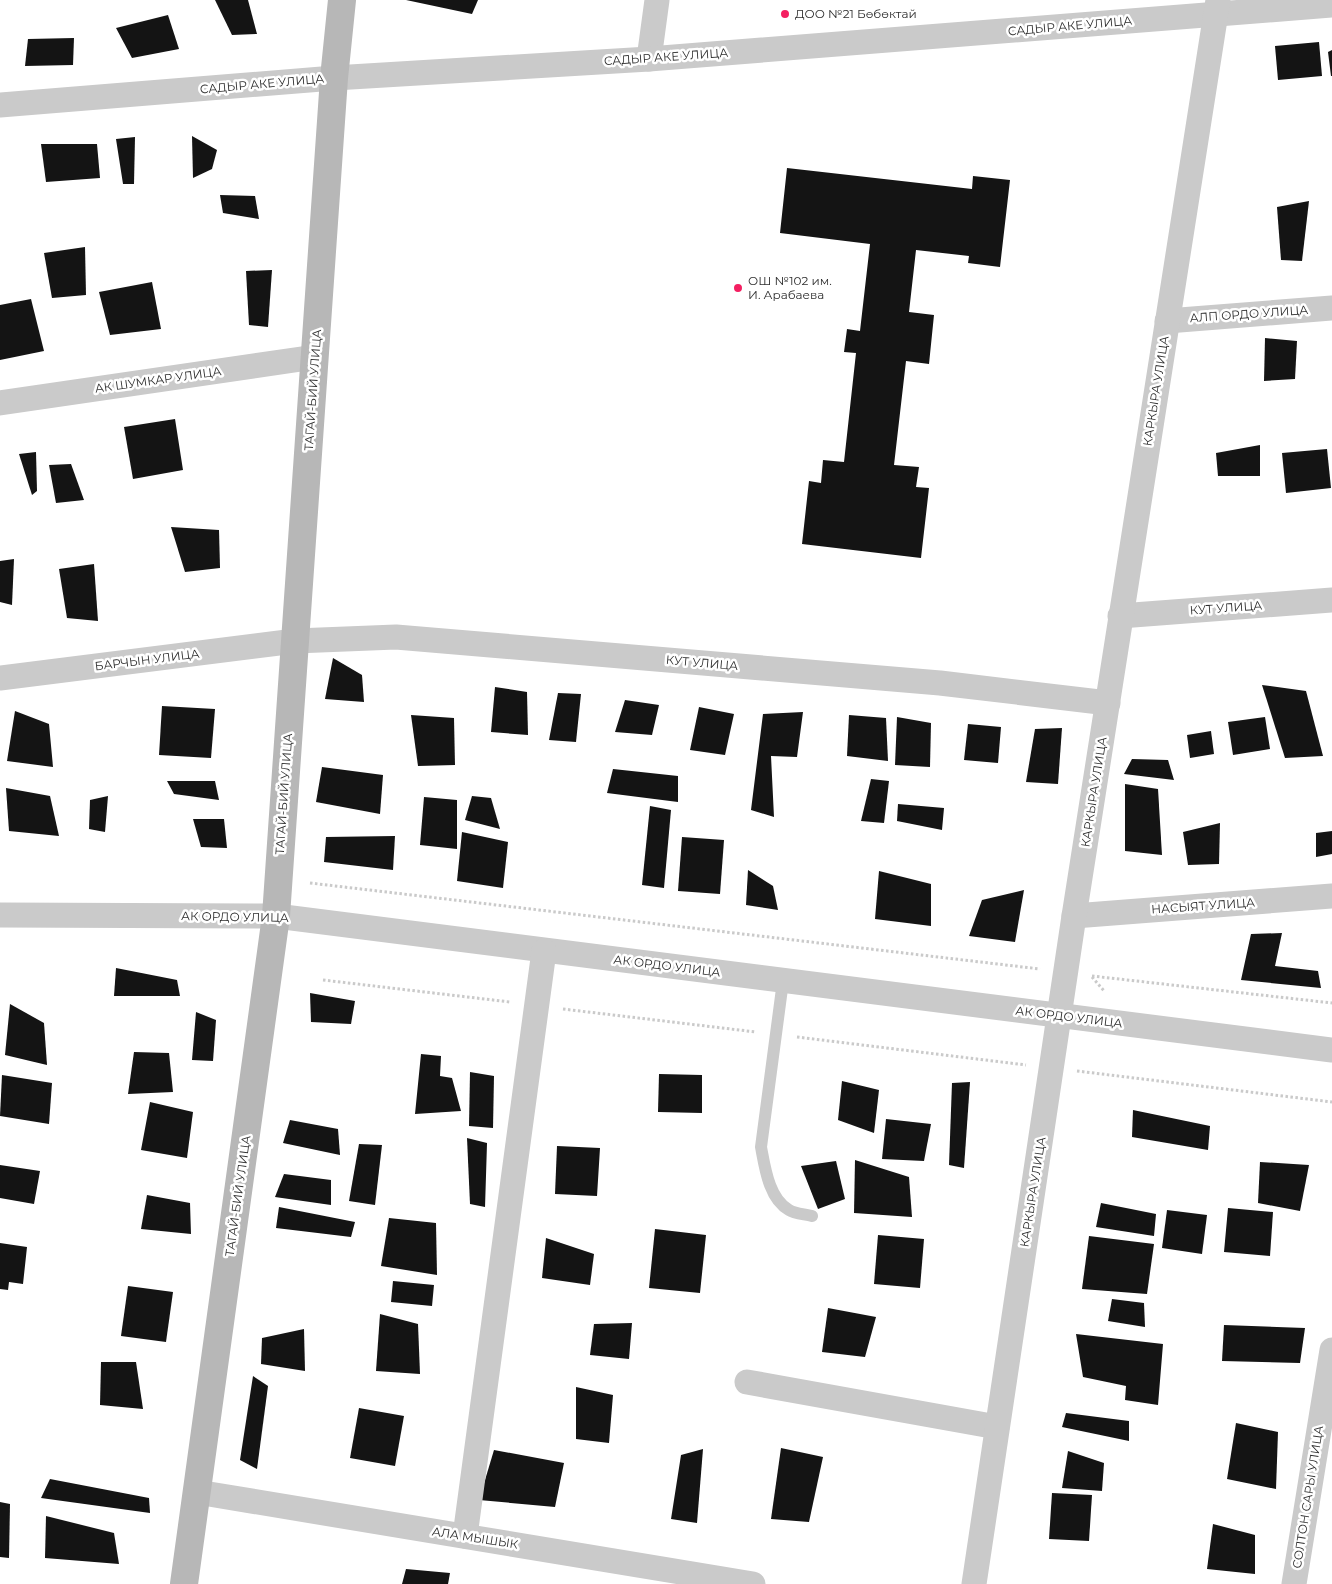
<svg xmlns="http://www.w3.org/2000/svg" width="1332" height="1584" viewBox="0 0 1332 1584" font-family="Montserrat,sans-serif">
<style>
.building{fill:#141414}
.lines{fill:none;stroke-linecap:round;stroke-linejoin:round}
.path{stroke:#cacaca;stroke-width:3;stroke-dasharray:2.5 2.5;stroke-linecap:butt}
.lane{stroke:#cacaca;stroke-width:12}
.street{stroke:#cacaca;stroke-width:25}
.secondary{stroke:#b7b7b7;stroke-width:28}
.poi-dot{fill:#f41f61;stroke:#fff;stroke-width:2}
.labels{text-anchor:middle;stroke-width:5;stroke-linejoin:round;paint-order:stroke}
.poi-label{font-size:12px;fill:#2d2d2d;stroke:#fff;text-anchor:start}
.street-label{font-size:12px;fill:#2d2d2d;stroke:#fff}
</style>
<rect width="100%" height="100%" fill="#fff"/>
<g class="building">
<polygon points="215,0 248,0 257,34 232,35"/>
<polygon points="406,0 478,0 472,14"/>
<polygon points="168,15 179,49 132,58 116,28"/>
<polygon points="74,38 73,65 25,66 28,39"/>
<polygon points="1319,42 1322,76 1278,80 1275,46"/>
<polygon points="1332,50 1332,76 1331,76 1328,52"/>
<polygon points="192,136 217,150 212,169 193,178"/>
<polygon points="135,137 134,184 123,184 116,139"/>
<polygon points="41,144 97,144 100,178 46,182"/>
<polygon points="787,168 972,189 973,176 1010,180 1000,267 968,263 969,256 916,250 909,312 934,315 929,364 906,361 894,465 919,467 916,487 929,488 921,558 802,544 809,481 821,483 823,460 844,462 856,353 844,352 847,329 860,331 870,244 780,233"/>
<polygon points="220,195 255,196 259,219 223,213"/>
<polygon points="1309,201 1302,261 1281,260 1277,207"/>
<polygon points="85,247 86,295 52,298 44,253"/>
<polygon points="272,270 268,327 249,325 246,271"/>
<polygon points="152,282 161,329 110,335 99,292"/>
<polygon points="31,299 44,351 0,360 0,305"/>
<polygon points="1265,338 1297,341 1295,379 1264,381"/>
<polygon points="175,419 183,470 133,479 124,427"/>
<polygon points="1260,445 1260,476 1218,476 1216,453"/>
<polygon points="1327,449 1331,488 1286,493 1282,453"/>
<polygon points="36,452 37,491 32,495 19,454"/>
<polygon points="71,464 84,500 56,503 49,465"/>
<polygon points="171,527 219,530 220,568 185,572"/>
<polygon points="14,559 12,605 0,602 0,561"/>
<polygon points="94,564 98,621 67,618 59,569"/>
<polygon points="333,658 362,675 364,702 325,699"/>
<polygon points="1262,685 1306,691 1323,756 1285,758"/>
<polygon points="495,687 527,692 528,735 491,732"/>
<polygon points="558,693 581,694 576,742 549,740"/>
<polygon points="625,700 659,705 652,735 615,732"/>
<polygon points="162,706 215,709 211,758 159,755"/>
<polygon points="699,707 734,714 725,755 690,750"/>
<polygon points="15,711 49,724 53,767 7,761"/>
<polygon points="803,712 797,757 771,756 774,817 751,810 763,714"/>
<polygon points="411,715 454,718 455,765 418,766"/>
<polygon points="849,715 886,718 888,761 847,756"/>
<polygon points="897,717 931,723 930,767 895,765"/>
<polygon points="1265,717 1270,749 1233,755 1228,722"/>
<polygon points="968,724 1001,727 998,763 964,760"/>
<polygon points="1062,728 1058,784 1026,782 1035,729"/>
<polygon points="1211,731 1214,754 1190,758 1187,735"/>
<polygon points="1132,759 1168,760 1174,780 1124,774"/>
<polygon points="322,767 383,775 380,814 316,802"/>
<polygon points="613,769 678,776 678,802 607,793"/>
<polygon points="871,779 889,781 884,823 861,821"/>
<polygon points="167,781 215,781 219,800 174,794"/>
<polygon points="1125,784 1158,789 1162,855 1125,851"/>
<polygon points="6,788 50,796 59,836 9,831"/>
<polygon points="108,796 105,832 89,829 90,800"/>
<polygon points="472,796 491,798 500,829 465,820"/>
<polygon points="424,797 457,800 457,849 420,845"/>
<polygon points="898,804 944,808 942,830 897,821"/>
<polygon points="650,806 671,810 664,888 642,885"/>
<polygon points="193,819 224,819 227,848 201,847"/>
<polygon points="1220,823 1219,864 1188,865 1183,832"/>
<polygon points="1332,831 1332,854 1316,857 1316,833"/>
<polygon points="462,832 508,842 503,888 457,881"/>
<polygon points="395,836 393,870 324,862 326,837"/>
<polygon points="682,837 724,840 720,894 678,891"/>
<polygon points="748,870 773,886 778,910 746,905"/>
<polygon points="879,871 931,884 931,926 875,919"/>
<polygon points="1024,890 1015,942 969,936 982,900"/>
<polygon points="1282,933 1275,966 1318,971 1321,988 1241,980 1251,934"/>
<polygon points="116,968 177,980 180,996 114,996"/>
<polygon points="310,993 355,1001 351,1024 311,1022"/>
<polygon points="10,1004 44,1023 47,1065 5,1055"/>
<polygon points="196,1012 216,1020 213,1061 192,1060"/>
<polygon points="134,1052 169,1053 173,1092 128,1094"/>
<polygon points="421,1054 441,1056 440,1076 452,1078 461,1111 415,1114"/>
<polygon points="470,1072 494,1076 493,1128 469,1126"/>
<polygon points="659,1074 702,1075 702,1113 658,1112"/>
<polygon points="2,1075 52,1083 49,1124 0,1116"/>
<polygon points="842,1081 879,1090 874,1133 838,1120"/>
<polygon points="970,1082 964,1168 949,1165 952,1083"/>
<polygon points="150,1102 193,1112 187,1158 141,1150"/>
<polygon points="1133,1110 1210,1126 1208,1150 1132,1137"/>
<polygon points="886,1119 931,1124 924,1161 882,1159"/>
<polygon points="290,1120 338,1129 340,1155 283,1143"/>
<polygon points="467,1138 487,1143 485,1207 470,1204"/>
<polygon points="359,1144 382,1145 375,1205 349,1201"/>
<polygon points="557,1146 600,1148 597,1196 555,1194"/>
<polygon points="855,1160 909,1177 912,1217 854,1213"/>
<polygon points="836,1161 845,1199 818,1209 801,1166"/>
<polygon points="1260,1162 1309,1165 1300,1211 1258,1203"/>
<polygon points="0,1165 40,1171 34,1204 0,1198"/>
<polygon points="284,1174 331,1180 331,1205 275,1197"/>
<polygon points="147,1195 190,1203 191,1234 141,1229"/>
<polygon points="1101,1203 1156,1214 1154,1236 1096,1227"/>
<polygon points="279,1207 355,1222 351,1237 276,1228"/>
<polygon points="1228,1208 1273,1212 1270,1256 1224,1252"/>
<polygon points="1167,1210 1207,1215 1202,1254 1162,1248"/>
<polygon points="389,1218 436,1223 437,1275 381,1266"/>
<polygon points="655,1229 706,1235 700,1293 649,1288"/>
<polygon points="878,1235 924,1239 920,1288 874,1284"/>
<polygon points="1089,1236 1154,1244 1147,1294 1082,1289"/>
<polygon points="546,1238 594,1254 590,1285 542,1278"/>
<polygon points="0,1243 27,1247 23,1284 9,1282 8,1290 0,1289"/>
<polygon points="393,1281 434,1285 432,1306 391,1302"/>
<polygon points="128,1286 173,1292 166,1342 121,1336"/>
<polygon points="1112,1299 1144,1303 1145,1327 1108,1321"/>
<polygon points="828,1308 876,1317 865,1357 822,1352"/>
<polygon points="380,1314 418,1324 420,1374 376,1371"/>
<polygon points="632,1323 629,1359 590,1355 594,1324"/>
<polygon points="1224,1325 1305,1328 1300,1363 1222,1361"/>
<polygon points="304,1329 305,1371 261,1364 262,1338"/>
<polygon points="1076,1334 1163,1344 1158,1405 1125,1400 1126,1386 1083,1377"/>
<polygon points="101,1362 136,1362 143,1409 100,1405"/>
<polygon points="253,1376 268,1386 257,1469 240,1460"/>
<polygon points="576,1387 613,1395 609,1443 576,1439"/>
<polygon points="359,1408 404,1416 395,1466 350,1458"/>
<polygon points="1066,1413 1129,1421 1129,1441 1062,1427"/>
<polygon points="1236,1423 1278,1432 1276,1489 1227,1479"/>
<polygon points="781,1448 823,1457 809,1522 771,1519"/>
<polygon points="703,1449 697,1523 671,1519 681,1455"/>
<polygon points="494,1450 564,1463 555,1507 479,1500"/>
<polygon points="1068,1451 1104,1463 1102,1491 1062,1488"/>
<polygon points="50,1479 149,1498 150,1513 41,1498"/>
<polygon points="1052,1493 1092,1495 1089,1541 1049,1539"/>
<polygon points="0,1502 10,1504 9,1558 0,1557"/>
<polygon points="46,1516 114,1533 119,1564 45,1558"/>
<polygon points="1213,1524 1255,1535 1255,1574 1207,1569"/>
<polygon points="406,1569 450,1573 448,1584 402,1584"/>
</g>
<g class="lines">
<g class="path">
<polyline points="310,883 1040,969"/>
<polyline points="1092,976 1332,1003"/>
<polyline points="1092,977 1105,992"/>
<polyline points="323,980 510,1002"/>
<polyline points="563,1009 756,1032"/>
<polyline points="797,1037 1026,1065"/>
<polyline points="1077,1071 1332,1102"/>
</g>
<path class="lane" d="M783,981L761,1147C765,1168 769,1199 789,1210C795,1214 805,1214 812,1216"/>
<g class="street">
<polyline points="649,59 657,0"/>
<polyline points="0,105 334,78 649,59 1332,5"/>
<polyline points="1167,321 1332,308"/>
<polyline points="0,403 315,357"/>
<polyline points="1120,616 1332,600"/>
<polyline points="0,678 295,641 396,637 940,683 1108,703"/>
<polyline points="0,915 276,916 1332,1050"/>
<polyline points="1074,916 1332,896"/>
<polyline points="747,1382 997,1427"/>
<polyline points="197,1492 753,1584"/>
<polyline points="465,1536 544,951"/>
<polyline points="974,1584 1074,916 1218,0"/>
<polyline points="1294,1584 1332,1350"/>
</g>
<polyline class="secondary" points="184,1584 276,916 334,78 342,0"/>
</g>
<g class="poi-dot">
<circle cx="785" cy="14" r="5"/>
<circle cx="738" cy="288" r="5"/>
</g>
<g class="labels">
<g class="poi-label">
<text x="795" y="18">ДОО №21 Бөбөктай</text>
<text x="748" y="285">ОШ №102 им.<tspan x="748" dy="14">И. Арабаева</tspan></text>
</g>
<g class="street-label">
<text transform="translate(1070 26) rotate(-5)" y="4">САДЫР АКЕ УЛИЦА</text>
<text transform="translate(666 57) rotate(-4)" y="4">САДЫР АКЕ УЛИЦА</text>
<text transform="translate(262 84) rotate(-5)" y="4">САДЫР АКЕ УЛИЦА</text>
<text transform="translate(1249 314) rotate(-4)" y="4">АЛП ОРДО УЛИЦА</text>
<text transform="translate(158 380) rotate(-8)" y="4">АК ШУМКАР УЛИЦА</text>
<text transform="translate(313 390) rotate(-86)" y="4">ТАГАЙ-БИЙ УЛИЦА</text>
<text transform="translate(1156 391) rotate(-81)" y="4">КАРКЫРА УЛИЦА</text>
<text transform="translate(1226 608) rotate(-4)" y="4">КУТ УЛИЦА</text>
<text transform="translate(147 660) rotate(-7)" y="4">БАРЧЫН УЛИЦА</text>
<text transform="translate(702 663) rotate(5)" y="4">КУТ УЛИЦА</text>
<text transform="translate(1094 792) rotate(-81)" y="4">КАРКЫРА УЛИЦА</text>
<text transform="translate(284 794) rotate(-86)" y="4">ТАГАЙ-БИЙ УЛИЦА</text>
<text transform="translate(1203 906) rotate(-4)" y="4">НАСЫЯТ УЛИЦА</text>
<text transform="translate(235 917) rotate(1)" y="4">АК ОРДО УЛИЦА</text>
<text transform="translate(667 966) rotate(7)" y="4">АК ОРДО УЛИЦА</text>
<text transform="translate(1069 1017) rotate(7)" y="4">АК ОРДО УЛИЦА</text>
<text transform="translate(1033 1192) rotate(-81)" y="4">КАРКЫРА УЛИЦА</text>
<text transform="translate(238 1196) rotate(-82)" y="4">ТАГАЙ-БИЙ УЛИЦА</text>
<text transform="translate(1308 1497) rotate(-81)" y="4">СОЛТОН САРЫ УЛИЦА</text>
<text transform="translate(475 1538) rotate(9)" y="4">АЛА МЫШЫК</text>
</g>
</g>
</svg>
